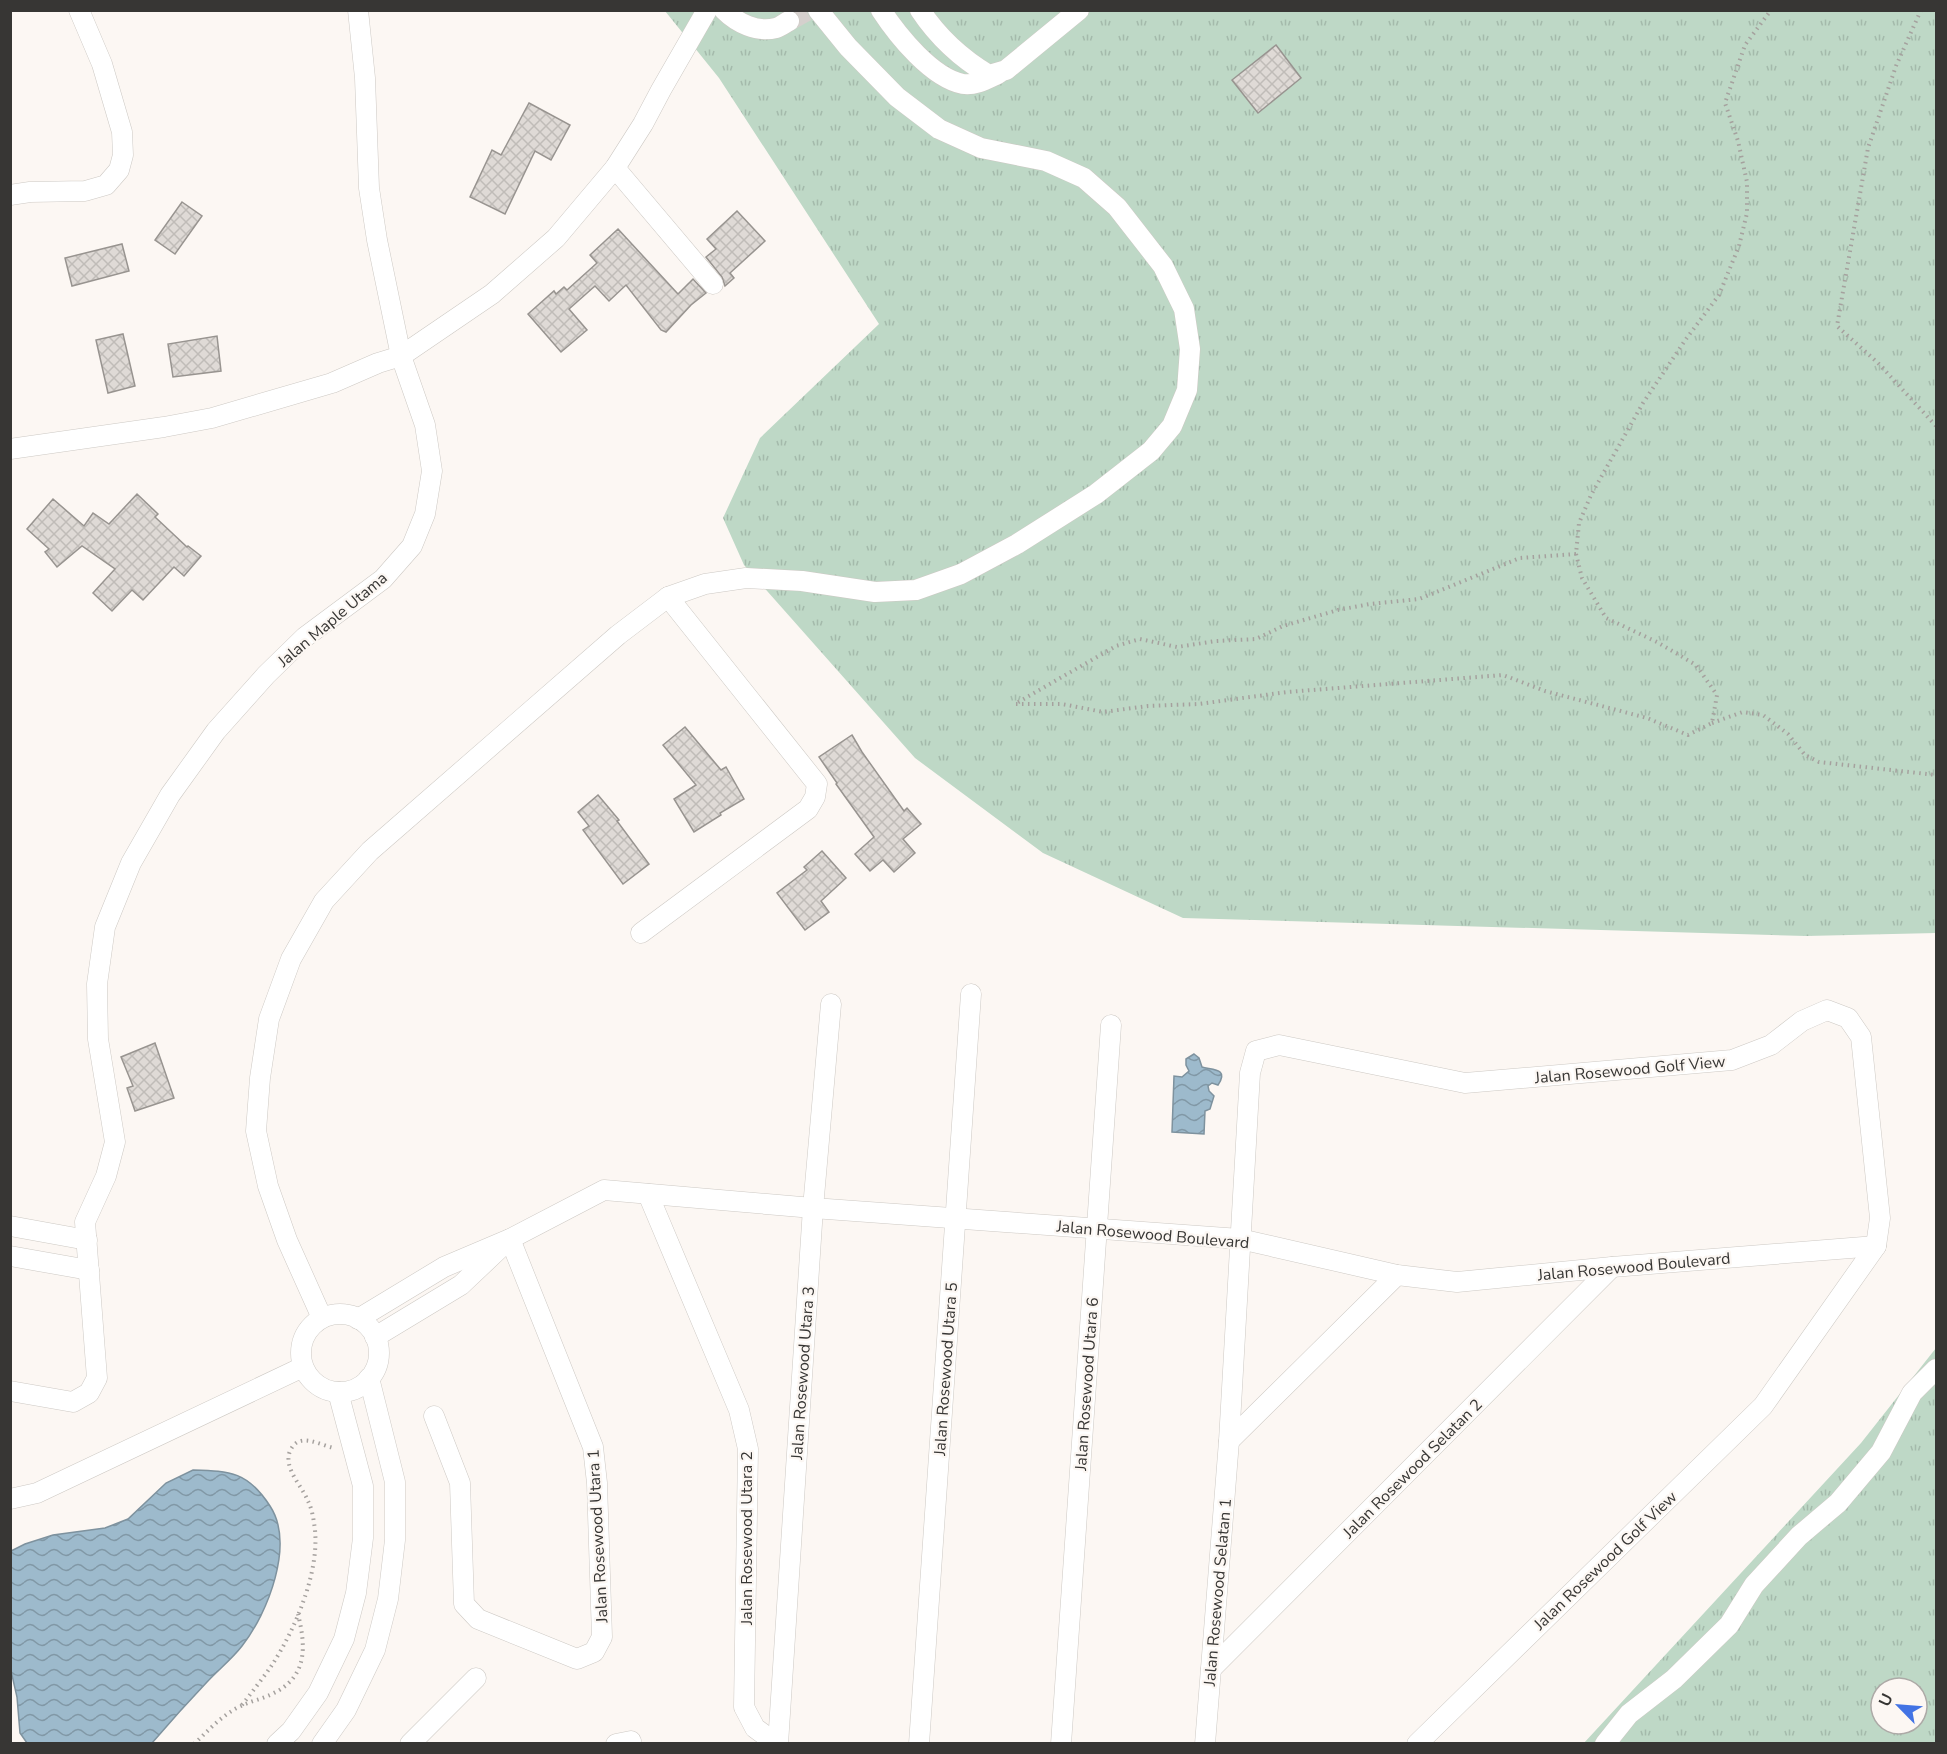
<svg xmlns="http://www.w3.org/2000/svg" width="1947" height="1754" viewBox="0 0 1947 1754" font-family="'Nunito Sans',sans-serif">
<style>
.grass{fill:url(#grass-tufts);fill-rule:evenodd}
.water{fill:url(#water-waves);stroke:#7e929e;stroke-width:1.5}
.building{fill:url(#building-cross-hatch);stroke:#989490;stroke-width:1.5}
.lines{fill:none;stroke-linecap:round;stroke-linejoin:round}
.minor-tunnel{stroke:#d5d0cd;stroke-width:20;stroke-dasharray:20 10;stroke-linecap:butt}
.minor-casing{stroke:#cdc9c4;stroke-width:21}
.path{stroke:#a5a19e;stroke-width:4;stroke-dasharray:1.5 4.5;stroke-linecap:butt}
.minor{stroke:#fff;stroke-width:20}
.labels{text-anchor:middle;stroke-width:4.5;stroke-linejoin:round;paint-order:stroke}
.street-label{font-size:16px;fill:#373634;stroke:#fcf7f3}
</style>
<defs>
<pattern id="grass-tufts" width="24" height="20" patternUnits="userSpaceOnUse" patternTransform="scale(1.5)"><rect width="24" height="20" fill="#bed8c6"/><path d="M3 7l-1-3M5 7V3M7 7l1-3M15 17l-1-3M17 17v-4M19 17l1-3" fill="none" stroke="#a4baab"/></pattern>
<pattern id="water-waves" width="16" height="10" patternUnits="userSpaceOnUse" patternTransform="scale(1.5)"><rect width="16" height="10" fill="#9dbacc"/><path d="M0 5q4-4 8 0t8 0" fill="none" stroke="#8198a6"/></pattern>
<pattern id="building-cross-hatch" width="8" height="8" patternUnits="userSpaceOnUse" patternTransform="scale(1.5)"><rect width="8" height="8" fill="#dfdad6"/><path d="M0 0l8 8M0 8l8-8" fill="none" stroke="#c0bcb8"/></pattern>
</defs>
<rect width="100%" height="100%" fill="#fcf7f3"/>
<g class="grass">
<polygon points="665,11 1936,11 1936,933 1806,936 1183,918 1043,853 915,758 744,565 723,518 760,438 879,324 719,78"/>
<path d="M1936,1348V1743L1583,1744L1861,1443ZM1881,1688H1917V1724H1881Z"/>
</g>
<g class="water">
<path d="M1194,1054L1199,1058L1202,1067C1211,1070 1230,1068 1218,1085L1212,1083L1208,1086L1209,1091L1214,1096L1210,1109L1205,1111L1204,1134L1172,1132L1174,1076L1182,1077L1189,1071L1186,1065V1059Z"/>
<path d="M193,1470C231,1471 248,1472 270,1506C295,1544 268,1613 242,1646C232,1659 218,1670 207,1682C188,1702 170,1722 152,1743H27L20,1733L17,1697L11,1671V1551L25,1544L53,1535L105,1528L128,1519L166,1483Z"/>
</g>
<g class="building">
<polygon points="1276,45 1301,78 1258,113 1232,80"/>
<polygon points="529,103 570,125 551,160 535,151 505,214 470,197 492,150 501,155"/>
<polygon points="182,202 202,216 175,254 155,240"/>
<polygon points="737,211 765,241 730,273 734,278 725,286 722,277 706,257 716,249 707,239"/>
<polygon points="618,229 678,294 693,279 706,293 691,305 666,332 661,330 626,285 609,301 595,286 569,309 587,330 561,352 528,314 554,291 556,294 564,287 567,290 597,263 590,255"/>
<polygon points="122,244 129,271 72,286 65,258"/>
<polygon points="123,334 135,386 108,393 96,340"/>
<polygon points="217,336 221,371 173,377 168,344"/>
<polygon points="137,494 158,514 155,517 187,547 188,546 201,556 184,576 174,567 143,600 132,590 112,611 93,593 115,569 82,546 57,567 45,552 49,549 27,529 53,499 84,526 93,513 109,524"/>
<polygon points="685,727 721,770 726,767 744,799 720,813 721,815 694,832 674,799 696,785 663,745"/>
<polygon points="852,735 862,752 904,811 907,808 921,824 903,839 915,853 894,872 883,860 870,871 855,854 874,837 836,784 837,783 819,757"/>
<polygon points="598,795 619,820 617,821 649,864 623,884 583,830 589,826 578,812"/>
<polygon points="822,851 846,878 821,901 829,912 805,930 777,893 807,870 804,867"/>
<polygon points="155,1043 174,1098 135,1111 127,1088 133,1086 121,1057"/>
</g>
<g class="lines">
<polyline class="minor-tunnel" points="789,21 809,10"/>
<g class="minor-casing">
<g id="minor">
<path d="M724,10C737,23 757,33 776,28C780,27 785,23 789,21"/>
<path d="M881,10C898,36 932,78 963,84C975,86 987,79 998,74"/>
<path d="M920,10C938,37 962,59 989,75L1006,70L1079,10"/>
<polyline points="615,168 713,284"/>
<polyline points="10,195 30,192 85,191 106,185 119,170 123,155 122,132 102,64 79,10"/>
<polyline points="10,449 164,427 212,418 332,383 378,363 401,356 492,294 556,238 615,168 643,124 661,90 707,10"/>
<polyline points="641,933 808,809 815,797 817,784 668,597"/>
<polyline points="648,1194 739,1410 748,1449 744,1707 755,1728 777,1744"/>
<polyline points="10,1226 87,1240"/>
<polyline points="10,1256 89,1270"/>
<circle cx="340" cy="1353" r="39"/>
<polyline points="322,1318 287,1240 268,1186 256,1131 260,1078 269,1019 291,959 324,901 370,851 618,635 668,597 705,584 746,578 802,581 875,592 916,590 961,574 1017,544 1096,494 1151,451 1172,426 1187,390 1190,349 1184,309 1163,266 1117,207 1084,178 1046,161 981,148 939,129 897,97 848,47 818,10"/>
<polyline points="358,1319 444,1267 510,1239 604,1190 813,1208 1240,1239 1397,1275 1457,1282 1612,1267 1876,1246"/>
<polyline points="375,1337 461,1285 499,1249"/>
<polyline points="10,1391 73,1402 89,1393 97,1378 85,1222 106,1176 115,1142 98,1039 97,984 105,927 131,863 170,795 216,731 266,675 305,637 383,579 412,546 425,514 432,471 425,425 401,356 377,240 369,188 365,78 358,10"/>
<polyline points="434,1416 460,1483 464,1604 478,1619 577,1659 594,1652 602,1637 597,1483 593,1447 510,1239"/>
<polyline points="1229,1441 1397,1275"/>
<polyline points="10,1499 37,1493 303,1367"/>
<polyline points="1211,1669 1612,1267"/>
<polyline points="277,1744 291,1731 318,1693 344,1639 356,1593 363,1538 363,1486 338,1392"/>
<polyline points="322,1744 346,1710 375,1650 388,1599 395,1540 395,1482 369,1378"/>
<polyline points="410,1744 476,1678"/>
<polyline points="616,1744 631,1741"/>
<polyline points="778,1744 813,1208 831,1004"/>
<polyline points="919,1744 971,994"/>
<polyline points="1061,1744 1111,1025"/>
<polyline points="1205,1744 1229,1441 1250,1073 1256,1051 1279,1045 1465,1083 1732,1060 1771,1045 1802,1021 1827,1010 1848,1018 1861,1037 1880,1218 1876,1246 1763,1406 1417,1744"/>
<polyline points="1605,1744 1629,1714 1674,1679 1729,1625 1754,1585 1799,1536 1838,1503 1881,1452 1912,1393 1936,1369"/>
</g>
</g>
<g class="path">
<polyline points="1921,10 1896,66 1868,148 1837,326 1879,364 1936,426"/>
<polyline points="1576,554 1520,558 1419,599 1370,604 1338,610 1283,626 1256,639 1216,641 1177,647 1140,639 1116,646 1015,704 1062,704 1103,712 1148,706 1199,704 1287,692 1503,675 1545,691 1647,718 1688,735 1712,723 1717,695 1696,665 1657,642 1606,618 1582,578 1576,554 1579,523 1591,495 1643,403 1686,339 1719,295 1739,246 1747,213 1747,182 1738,141 1725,103 1745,45 1771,10"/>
<polyline points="1712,723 1743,712 1763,715 1788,734 1805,755 1819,762 1936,775"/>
<path d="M242,1705C252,1692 263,1678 272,1665C296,1628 322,1567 314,1523C313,1515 311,1507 308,1501C302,1486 283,1468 290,1451C299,1431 319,1445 334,1448"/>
<path d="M194,1744C209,1730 223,1714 241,1706C251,1701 262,1699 272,1694C308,1677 306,1647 298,1614"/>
</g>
<use href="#minor" class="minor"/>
</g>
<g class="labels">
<g class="street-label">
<text transform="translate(332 619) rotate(-40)" y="6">Jalan Maple Utama</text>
<text transform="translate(1630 1069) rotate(-5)" y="6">Jalan Rosewood Golf View</text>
<text transform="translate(1153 1234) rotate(5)" y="6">Jalan Rosewood Boulevard</text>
<text transform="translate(1634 1266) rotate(-5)" y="6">Jalan Rosewood Boulevard</text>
<text transform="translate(945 1369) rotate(-86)" y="6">Jalan Rosewood Utara 5</text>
<text transform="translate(802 1373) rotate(-86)" y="6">Jalan Rosewood Utara 3</text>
<text transform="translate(1086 1384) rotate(-86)" y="6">Jalan Rosewood Utara 6</text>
<text transform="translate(1412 1468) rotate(-45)" y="6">Jalan Rosewood Selatan 2</text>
<text transform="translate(597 1536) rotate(-93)" y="6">Jalan Rosewood Utara 1</text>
<text transform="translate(746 1538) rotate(-90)" y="6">Jalan Rosewood Utara 2</text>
<text transform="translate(1605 1560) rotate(-44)" y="6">Jalan Rosewood Golf View</text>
<text transform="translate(1217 1592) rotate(-85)" y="6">Jalan Rosewood Selatan 1</text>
</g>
</g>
<rect width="1947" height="1754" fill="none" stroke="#373634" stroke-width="24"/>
<g transform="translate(1899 1706) rotate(295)"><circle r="28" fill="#fcf7f3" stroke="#adaaa7" stroke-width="1.5"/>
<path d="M0-4.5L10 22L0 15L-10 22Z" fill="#4273e4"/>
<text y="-9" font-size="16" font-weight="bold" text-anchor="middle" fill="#373634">U</text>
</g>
</svg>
